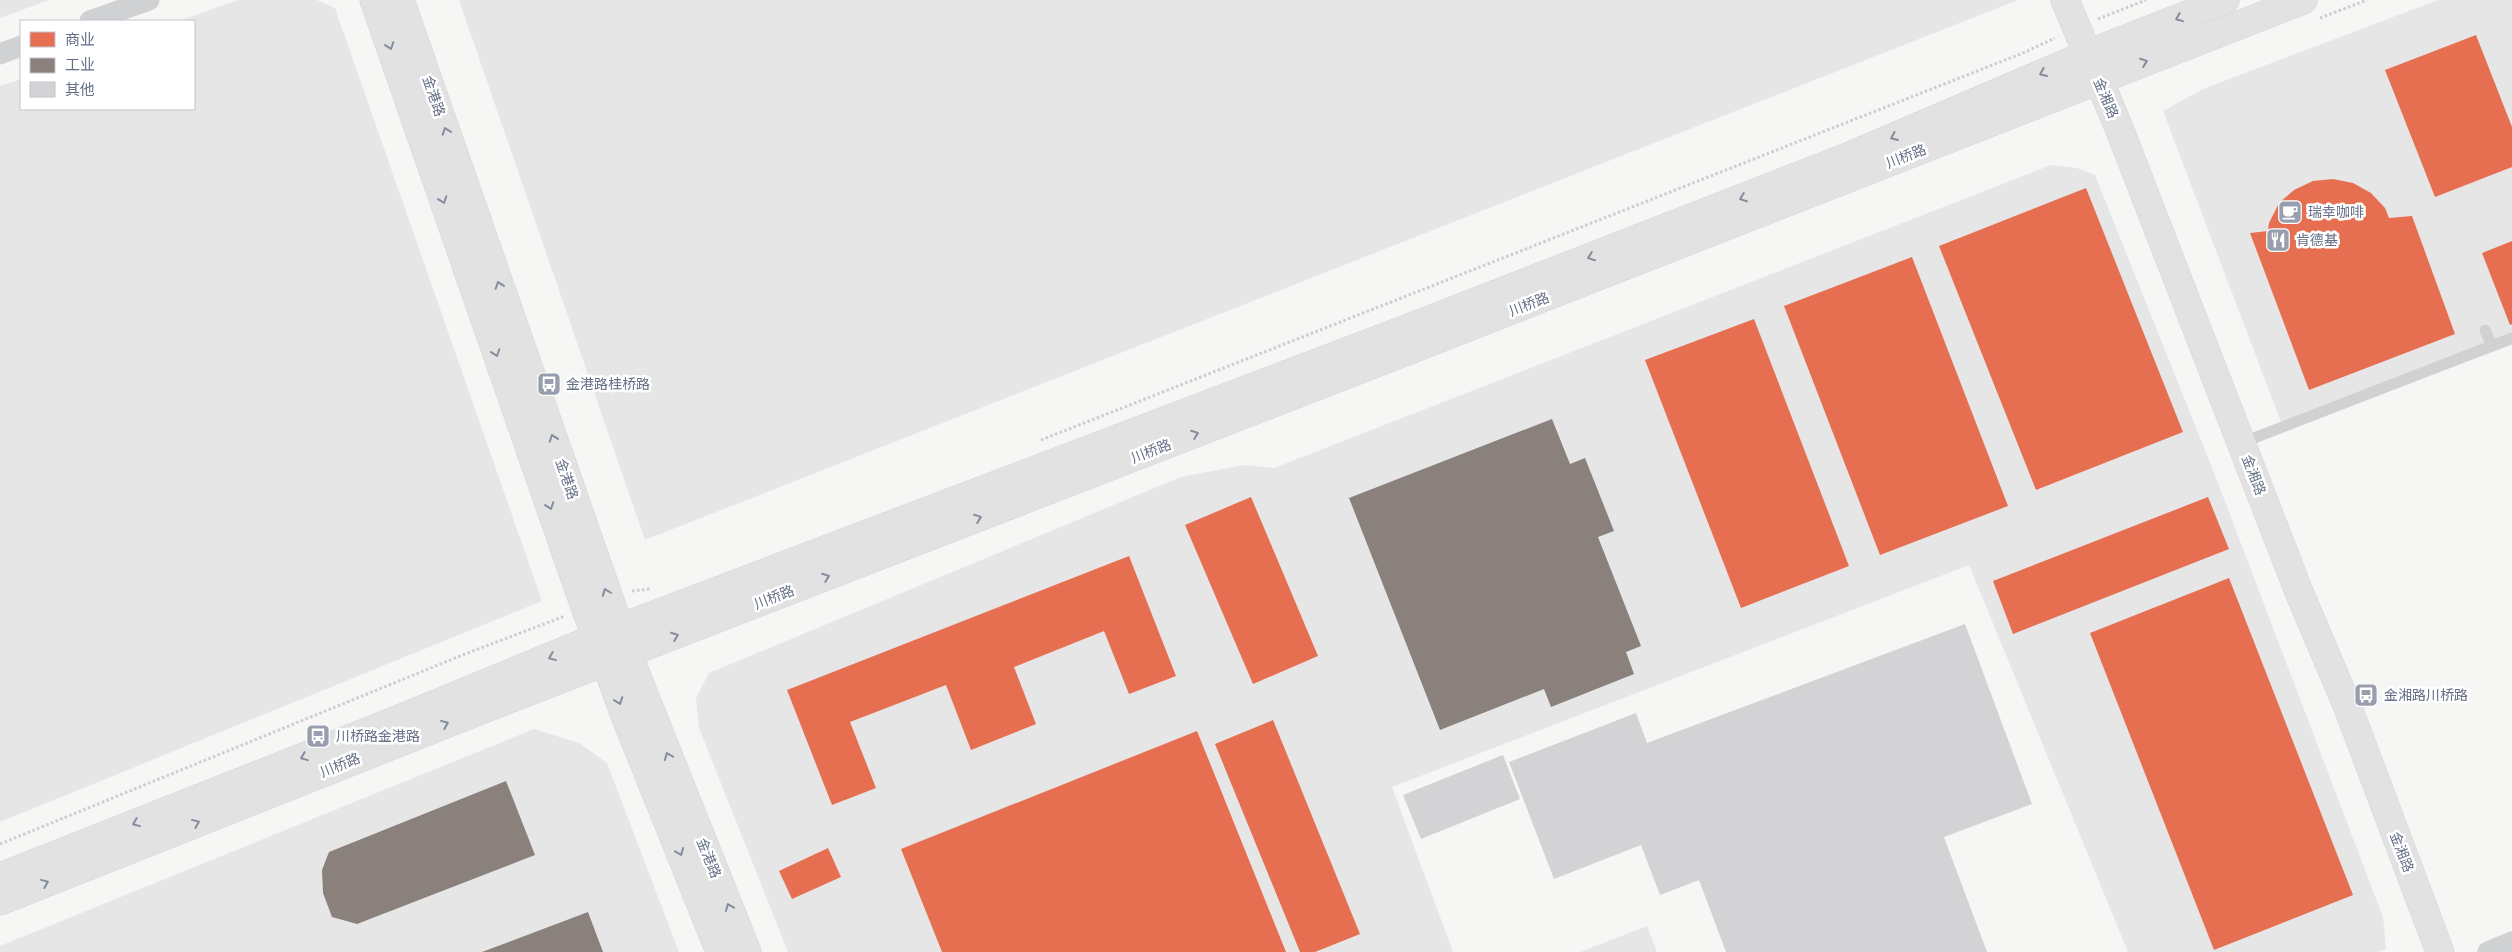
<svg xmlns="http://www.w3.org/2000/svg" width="2512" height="952" viewBox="0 0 2512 952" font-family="'Roboto Condensed','Noto Sans SC',sans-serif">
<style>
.built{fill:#e6e6e7}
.shops{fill:#e76f51}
.industry{fill:#8a817c}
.building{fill:#d3d3d5}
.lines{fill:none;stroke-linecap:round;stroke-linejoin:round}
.secondary-casing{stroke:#d3d4d5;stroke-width:29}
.path{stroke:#cccdcf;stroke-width:3;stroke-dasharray:2.5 2.5;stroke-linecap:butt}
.lane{stroke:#d0d1d2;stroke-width:11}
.street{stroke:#d0d1d2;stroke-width:21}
.secondary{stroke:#e2e2e3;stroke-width:28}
.oneway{stroke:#848c9d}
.labels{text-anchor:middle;stroke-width:5;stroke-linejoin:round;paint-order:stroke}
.street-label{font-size:14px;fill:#656f86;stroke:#fff}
.poi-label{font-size:14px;fill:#656f86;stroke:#fff;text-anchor:start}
</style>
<rect width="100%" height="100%" fill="#f6f6f5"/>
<g class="built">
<polygon points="0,0 49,0 0,18"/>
<polygon points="238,0 317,0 335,8 542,601 0,822 0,86 21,79 21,109 194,109 194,21 179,21"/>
<polygon points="459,0 2018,0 645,540"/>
<polygon points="2438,0 2512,0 2512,345 2284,430 2163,111 2203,89"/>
<polygon points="2051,165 2077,168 2095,175 2213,470 2383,917 2386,949 2378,952 2128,952 1969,565 1392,787 1453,952 788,952 699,728 696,698 709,673 1181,477 1244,465 1274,468"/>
<polygon points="534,729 579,743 607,763 679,952 0,952 0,946"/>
<polygon points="1647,926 1657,952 1580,952"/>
</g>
<g class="shops">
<polygon points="2476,35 2512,127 2512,167 2435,197 2385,70"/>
<polygon points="2333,179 2353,183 2371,193 2385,208 2389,218 2412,216 2455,334 2309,390 2250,233 2268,231 2269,223 2279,203 2294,190 2313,181"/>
<polygon points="2086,188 2183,432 2036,490 1939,246"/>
<polygon points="2512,241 2512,324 2510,325 2482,253"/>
<polygon points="1912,257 2008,506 1880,555 1784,306"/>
<polygon points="1754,319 1849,566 1741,608 1645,360"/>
<polygon points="1251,497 1318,656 1253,684 1185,525"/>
<polygon points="2208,497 2229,549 2013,634 1993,581"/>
<polygon points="1129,556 1176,676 1129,694 1104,631 1014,667 1036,724 971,750 946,685 850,722 876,788 832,805 787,690"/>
<polygon points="2229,578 2353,895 2214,950 2090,633"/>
<polygon points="1273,720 1360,934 1315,952 1300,952 1215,744"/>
<polygon points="1197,731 1286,952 942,952 901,849"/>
<polygon points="828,848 841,877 792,899 779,871"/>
</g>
<g class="industry">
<polygon points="1552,419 1570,464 1585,458 1614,531 1598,537 1641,646 1626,652 1634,674 1551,707 1544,689 1440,730 1349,498"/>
<polygon points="506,781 535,855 357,924 332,917 323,893 322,870 329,852"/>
<polygon points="588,912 603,952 482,952"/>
</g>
<g class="building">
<polygon points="1965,624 2032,804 1944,837 1987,952 1726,952 1699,880 1660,895 1641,845 1554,879 1509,762 1636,713 1647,743"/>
<polygon points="1503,755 1520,799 1421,839 1403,795"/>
</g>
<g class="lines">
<g class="secondary-casing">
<g id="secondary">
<polyline points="374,0 579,590 624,713 720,952"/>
<polyline points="400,0 635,672 747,952"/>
<polyline points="2065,0 2119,128 2299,592 2347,705 2440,952"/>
<polyline points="0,877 387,724 620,628 1409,328 1845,158 2088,54 2225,0"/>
<polyline points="0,901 486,708 1384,360 2303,0"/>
</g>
</g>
<g class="path">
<polyline points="2320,18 2367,0"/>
<polyline points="2098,19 2146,0"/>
<polyline points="1041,440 2023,53 2055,38"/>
<polyline points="632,591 650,589"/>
<polyline points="0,844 465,654 565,616"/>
</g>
<g class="lane">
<polyline points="2485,330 2492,346"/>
<polyline points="2241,443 2512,338"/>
</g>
<g class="street">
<polyline points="90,21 149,0"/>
<polyline points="0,54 21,46"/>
<polyline points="2488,952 2512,942"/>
</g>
<use href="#secondary" class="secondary"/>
</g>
<defs><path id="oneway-chevron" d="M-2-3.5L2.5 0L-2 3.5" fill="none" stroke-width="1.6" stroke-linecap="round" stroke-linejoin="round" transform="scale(1.25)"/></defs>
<g class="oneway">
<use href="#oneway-chevron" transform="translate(2179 18) rotate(158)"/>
<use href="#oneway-chevron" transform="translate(390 46) rotate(71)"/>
<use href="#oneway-chevron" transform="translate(2144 62) rotate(-21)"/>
<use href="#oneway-chevron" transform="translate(2043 73) rotate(157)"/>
<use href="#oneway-chevron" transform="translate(446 131) rotate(-109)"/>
<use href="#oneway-chevron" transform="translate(1894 137) rotate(157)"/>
<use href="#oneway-chevron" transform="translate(1743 198) rotate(159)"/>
<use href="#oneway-chevron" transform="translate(443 200) rotate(71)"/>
<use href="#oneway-chevron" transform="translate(1591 257) rotate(159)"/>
<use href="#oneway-chevron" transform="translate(499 285) rotate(-109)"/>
<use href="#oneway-chevron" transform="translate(496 353) rotate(71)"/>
<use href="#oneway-chevron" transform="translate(1195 434) rotate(-21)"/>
<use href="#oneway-chevron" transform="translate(553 438) rotate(-109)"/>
<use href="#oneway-chevron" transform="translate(550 506) rotate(71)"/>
<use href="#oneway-chevron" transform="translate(978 518) rotate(-21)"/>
<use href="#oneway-chevron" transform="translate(826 577) rotate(-21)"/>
<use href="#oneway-chevron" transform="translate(606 592) rotate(-111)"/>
<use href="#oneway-chevron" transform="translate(675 636) rotate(-21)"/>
<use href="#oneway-chevron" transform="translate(552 657) rotate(158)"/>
<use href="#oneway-chevron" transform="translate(619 701) rotate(70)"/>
<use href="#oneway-chevron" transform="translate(445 724) rotate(-22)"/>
<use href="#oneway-chevron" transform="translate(668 756) rotate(-112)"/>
<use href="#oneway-chevron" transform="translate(304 757) rotate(158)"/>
<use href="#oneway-chevron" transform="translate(136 823) rotate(158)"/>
<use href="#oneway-chevron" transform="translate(196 823) rotate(-22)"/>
<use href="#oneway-chevron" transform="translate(680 852) rotate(68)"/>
<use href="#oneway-chevron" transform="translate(45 883) rotate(-22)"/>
<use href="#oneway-chevron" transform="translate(729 907) rotate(-112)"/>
</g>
<defs>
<g id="cafe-square" transform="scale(1.25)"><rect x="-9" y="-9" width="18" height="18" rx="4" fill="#989ead" stroke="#fff"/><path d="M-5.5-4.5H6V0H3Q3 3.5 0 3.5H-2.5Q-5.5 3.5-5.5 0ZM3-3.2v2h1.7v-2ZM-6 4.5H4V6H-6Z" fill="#fff"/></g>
<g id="restaurant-square" transform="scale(1.25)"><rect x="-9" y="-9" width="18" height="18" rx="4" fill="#989ead" stroke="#fff"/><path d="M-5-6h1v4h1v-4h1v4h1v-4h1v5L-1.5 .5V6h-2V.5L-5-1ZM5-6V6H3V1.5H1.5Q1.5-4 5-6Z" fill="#fff"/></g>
<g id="bus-square" transform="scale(1.25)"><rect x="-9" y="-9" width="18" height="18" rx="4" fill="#989ead" stroke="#fff"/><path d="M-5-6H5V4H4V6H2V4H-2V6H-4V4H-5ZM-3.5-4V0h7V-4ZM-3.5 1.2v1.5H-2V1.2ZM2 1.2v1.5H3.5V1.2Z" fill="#fff"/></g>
</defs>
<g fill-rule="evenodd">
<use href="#cafe-square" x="2290" y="212"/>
<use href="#restaurant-square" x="2278" y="240"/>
<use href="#bus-square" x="549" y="384"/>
<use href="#bus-square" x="2366" y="695"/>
<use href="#bus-square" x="318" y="736"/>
</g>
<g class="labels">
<g class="street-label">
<text transform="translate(434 96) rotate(71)" y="5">金港路</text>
<text transform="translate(2106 98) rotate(67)" y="5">金湘路</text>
<text transform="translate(1906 156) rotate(-21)" y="5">川桥路</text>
<text transform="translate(1529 304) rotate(-21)" y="5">川桥路</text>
<text transform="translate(1151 451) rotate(-21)" y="5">川桥路</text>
<text transform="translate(2254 475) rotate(69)" y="5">金湘路</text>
<text transform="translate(567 479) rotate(71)" y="5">金港路</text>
<text transform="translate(774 597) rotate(-21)" y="5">川桥路</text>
<text transform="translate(340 765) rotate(-22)" y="5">川桥路</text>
<text transform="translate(2402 852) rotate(69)" y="5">金湘路</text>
<text transform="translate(709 858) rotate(68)" y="5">金港路</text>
</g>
<g class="poi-label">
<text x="2308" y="217">瑞幸咖啡</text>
<text x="2296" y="245">肯德基</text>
<text x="566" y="389">金港路桂桥路</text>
<text x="2384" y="700">金湘路川桥路</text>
<text x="336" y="741">川桥路金港路</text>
</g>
</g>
<rect x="20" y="20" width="175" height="90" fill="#ffffff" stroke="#c1c5cf"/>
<rect x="30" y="32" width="25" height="15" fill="#e76f51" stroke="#c1c5cf"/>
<text x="65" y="45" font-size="15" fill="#656f86">商业</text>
<rect x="30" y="58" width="25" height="15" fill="#8a817c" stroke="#c1c5cf"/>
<text x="65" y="70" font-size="15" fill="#656f86">工业</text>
<rect x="30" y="82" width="25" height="15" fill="#d3d3d5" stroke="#c1c5cf"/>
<text x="65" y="95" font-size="15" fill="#656f86">其他</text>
</svg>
